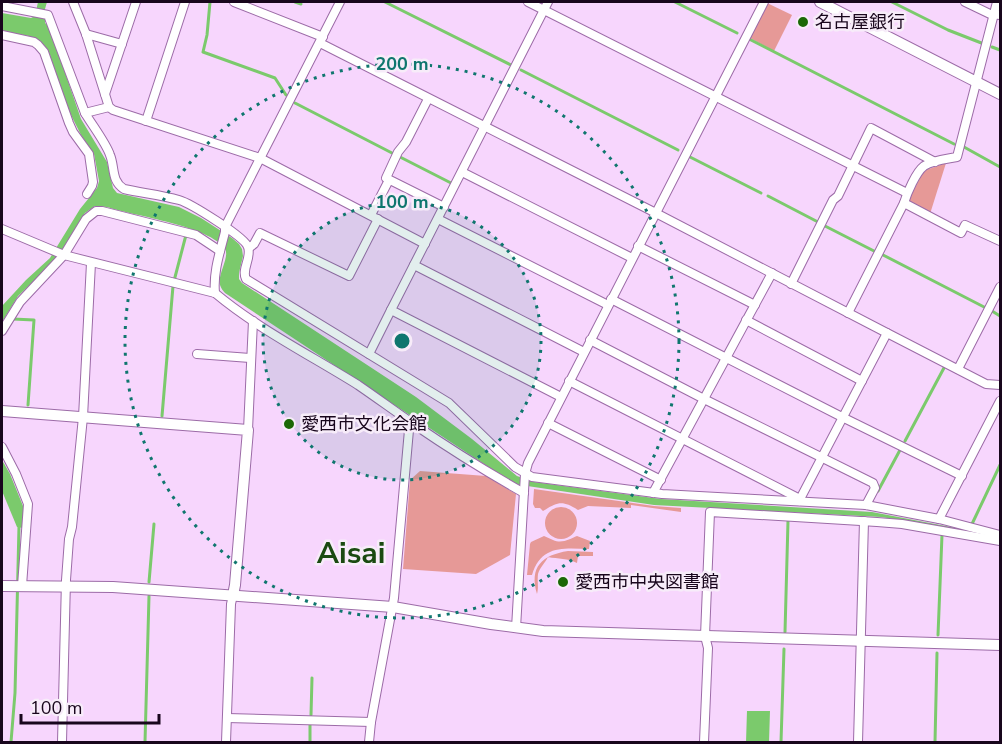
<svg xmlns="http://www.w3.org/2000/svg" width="1002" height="744" viewBox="0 0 1002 744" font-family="'Nunito Sans','Noto Sans JP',sans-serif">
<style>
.green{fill:#e69997}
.water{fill:#7bca6c}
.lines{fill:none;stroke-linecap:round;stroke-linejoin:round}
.stream{stroke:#7bca6c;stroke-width:3}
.minor-casing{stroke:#9c6ba7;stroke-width:10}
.tertiary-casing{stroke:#9c6ba7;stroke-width:12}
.minor{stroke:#fff;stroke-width:8}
.tertiary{stroke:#fff;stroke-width:10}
.ring{fill:none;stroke:#0f766e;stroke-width:3;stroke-dasharray:3 6}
.poi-dot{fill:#1b6805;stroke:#f7ecf9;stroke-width:2}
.labels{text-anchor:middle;stroke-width:5;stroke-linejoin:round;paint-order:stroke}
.poi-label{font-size:18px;fill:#18061c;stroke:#f7ecf9;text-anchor:start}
.town-label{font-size:30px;font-weight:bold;fill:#1a4a11;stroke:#f7ecf9}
.centre{fill:#0f766e;stroke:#f7ecf9;stroke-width:3}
.ring-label{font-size:18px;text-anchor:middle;font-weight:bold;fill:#0f766e;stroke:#f7ecf9;stroke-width:5;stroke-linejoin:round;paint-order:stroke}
</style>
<rect width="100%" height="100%" fill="#f7d6fd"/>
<g class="green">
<polygon points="767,3 792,15 774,51 750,38"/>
<polygon points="946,163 930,214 908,201 922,174 926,170"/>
<polygon points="420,471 486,476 516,494 510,555 476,574 403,569 410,480"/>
<path d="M534,489L654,506L681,508V512L631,505V508L588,506L578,510C562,500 558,502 543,511L540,508H535L533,504Z"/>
<circle cx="561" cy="523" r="16"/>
<path d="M544,536C547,537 550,539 553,540C562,544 570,539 577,536L590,541L589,549C563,548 541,545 532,575H527L530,544L531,542Z"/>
<path d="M568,551L593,552V556H578L577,563C568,558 558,559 548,557C545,563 540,567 538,574C537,582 539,587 537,594C529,567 542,555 568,551Z"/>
</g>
<g class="water">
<path d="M38,2H47L45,9V23L49,26L81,119L107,162L113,188L117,193L179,207L201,218L232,238L239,244L242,249L243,256L239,273V279L242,283L416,397L472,439L517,476L534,482L661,499L872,512L998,536L881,517L654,505L514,484L225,293C223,291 221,288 220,285C217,275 230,257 225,249C210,226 134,216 107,207L95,206L85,213L55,261L18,296L2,322V306L26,280L50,258L80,209L97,188L99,181L94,154L81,135L72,117L62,94L50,55L44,45L38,40L29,36L2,31V13L31,18L35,16Z"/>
<polygon points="2,460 10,474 23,506 23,528 17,527 2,491"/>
<polygon points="747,711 770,711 769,742 746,742"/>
</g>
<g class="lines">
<g class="stream">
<polyline points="210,2 207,35 203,52 275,78 286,95"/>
<polyline points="295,2 301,4"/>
<polyline points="385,2 511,65"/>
<polyline points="675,2 737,33"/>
<polyline points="892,2 948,30 984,44"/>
<polyline points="749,39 954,144"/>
<polyline points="992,47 1000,50"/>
<polyline points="521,70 678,150"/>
<polyline points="295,103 392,153"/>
<polyline points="964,147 1000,167"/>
<polyline points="400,157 451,183"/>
<polyline points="690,157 761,193"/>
<polyline points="768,196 818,222"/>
<polyline points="825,226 874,251"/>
<polyline points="883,255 986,308"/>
<polyline points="174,281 186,235"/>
<polyline points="992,311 1000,316"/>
<polyline points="13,319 34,320 28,405"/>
<polyline points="162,416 173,286"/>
<polyline points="905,441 945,366"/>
<polyline points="878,491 900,450"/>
<polyline points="972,524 1000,465"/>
<polyline points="149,582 154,524"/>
<polyline points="785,632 788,521"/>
<polyline points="938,635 942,535"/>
<polyline points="311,715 312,678"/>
<polyline points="11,742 15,693 19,526"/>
<polyline points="145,742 149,596"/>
<polyline points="310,742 310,725"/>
<polyline points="781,742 784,649"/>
<polyline points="935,742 937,653"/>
</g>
<g class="minor-casing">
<g id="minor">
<polyline points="73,2 86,34 109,107 113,110 260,158 425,244"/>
<polyline points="234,2 323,37"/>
<polyline points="528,2 907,193"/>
<polyline points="548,2 391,310 561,397"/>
<polyline points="965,2 990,14 1000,15"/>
<polyline points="2,6 48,15 85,113"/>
<polyline points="86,34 122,44"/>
<polyline points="2,35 34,42 38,45 44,52 69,123 73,132 89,154 93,182 92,186 87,194"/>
<polyline points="320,43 650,210 887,333 799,501"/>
<polyline points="105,94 136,2"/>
<polyline points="428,99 406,142 398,152 386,178 444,207"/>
<path d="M109,107L85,113C92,125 106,143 110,155C115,167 111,181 124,189C142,193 161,195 179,200C190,203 245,237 248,247C252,258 241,269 246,279L449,403L515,467L532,477L662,494L866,505L939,519L1000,535"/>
<polyline points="146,121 185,2"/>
<polyline points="462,172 632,258"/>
<polyline points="904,203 961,233 965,225 1000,241"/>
<polyline points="371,215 389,180"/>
<polyline points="438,219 608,305"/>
<path d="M2,229L64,255L215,293C258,329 310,355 358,385C377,398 396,412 415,425C450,449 487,472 524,493"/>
<polyline points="638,246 755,305"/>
<polyline points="249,248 254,244 260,233 349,276 378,219"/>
<polyline points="414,265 584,352"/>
<polyline points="791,284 833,200 838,196 871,128 935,162"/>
<path d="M215,293C213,272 220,252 225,232V227L340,2"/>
<polyline points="611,299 842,417 962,476"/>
<path d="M848,313L904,203C907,193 916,172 924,166C933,160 947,159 957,157L997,2"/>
<polyline points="746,320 862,381"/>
<polyline points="2,331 20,302 64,255 86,219 96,211 102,211 196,235 220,251"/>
<polyline points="887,333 986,384 1000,385"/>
<polyline points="590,340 704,399 873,483 875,488 866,505"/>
<polyline points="197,354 250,358"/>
<polyline points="369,354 391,310"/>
<polyline points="958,369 1000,287"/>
<polyline points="569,381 800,499"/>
<polyline points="548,423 661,480"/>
<polyline points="248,430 253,321"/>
<polyline points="2,447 16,474 28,504 22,586"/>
<polyline points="653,493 772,273"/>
<polyline points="939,519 1000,401"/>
<polyline points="516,628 525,474 528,463 764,2"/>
<polyline points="227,718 371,722"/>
<polyline points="62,742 66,580 69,539 72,527 83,417 91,263"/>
<polyline points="226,742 231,604 233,595"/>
<polyline points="369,742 371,722 394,598 409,430 414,424"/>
<polyline points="704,742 708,648 705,636 710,512 877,522 902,524 1000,541"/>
<polyline points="858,742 864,521"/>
</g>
</g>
<g class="tertiary-casing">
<g id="tertiary">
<polyline points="820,2 1000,94"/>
<polyline points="2,411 248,430 235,585 233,595"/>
<polyline points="2,586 113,587 393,607 491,624 543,631 1000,645"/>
</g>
</g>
<use href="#minor" class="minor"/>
<use href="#tertiary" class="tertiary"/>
</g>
<circle cx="402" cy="341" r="139" fill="#0f766e" fill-opacity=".12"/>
<g class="ring">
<circle cx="402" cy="341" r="139"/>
<circle cx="402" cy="341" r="277"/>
</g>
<g class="poi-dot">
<circle cx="803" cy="22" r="6"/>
<circle cx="289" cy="424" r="6"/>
<circle cx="563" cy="582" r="6"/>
</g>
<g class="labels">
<g class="poi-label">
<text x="815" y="28">名古屋銀行</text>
<text x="301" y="430">愛西市文化会館</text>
<text x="575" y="588">愛西市中央図書館</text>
</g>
<g class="town-label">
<text x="351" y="563">Aisai</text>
</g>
</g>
<circle cx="402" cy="341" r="9" class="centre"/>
<g class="ring-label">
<text x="402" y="70">200 m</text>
<text x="402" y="208">100 m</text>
</g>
<rect width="1002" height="744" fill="none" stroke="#18061c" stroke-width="6"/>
<path d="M21 714v9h138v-9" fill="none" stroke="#18061c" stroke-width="3"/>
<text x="30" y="714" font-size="18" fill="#18061c" stroke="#f7ecf9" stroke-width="4.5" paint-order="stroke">100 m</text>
</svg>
